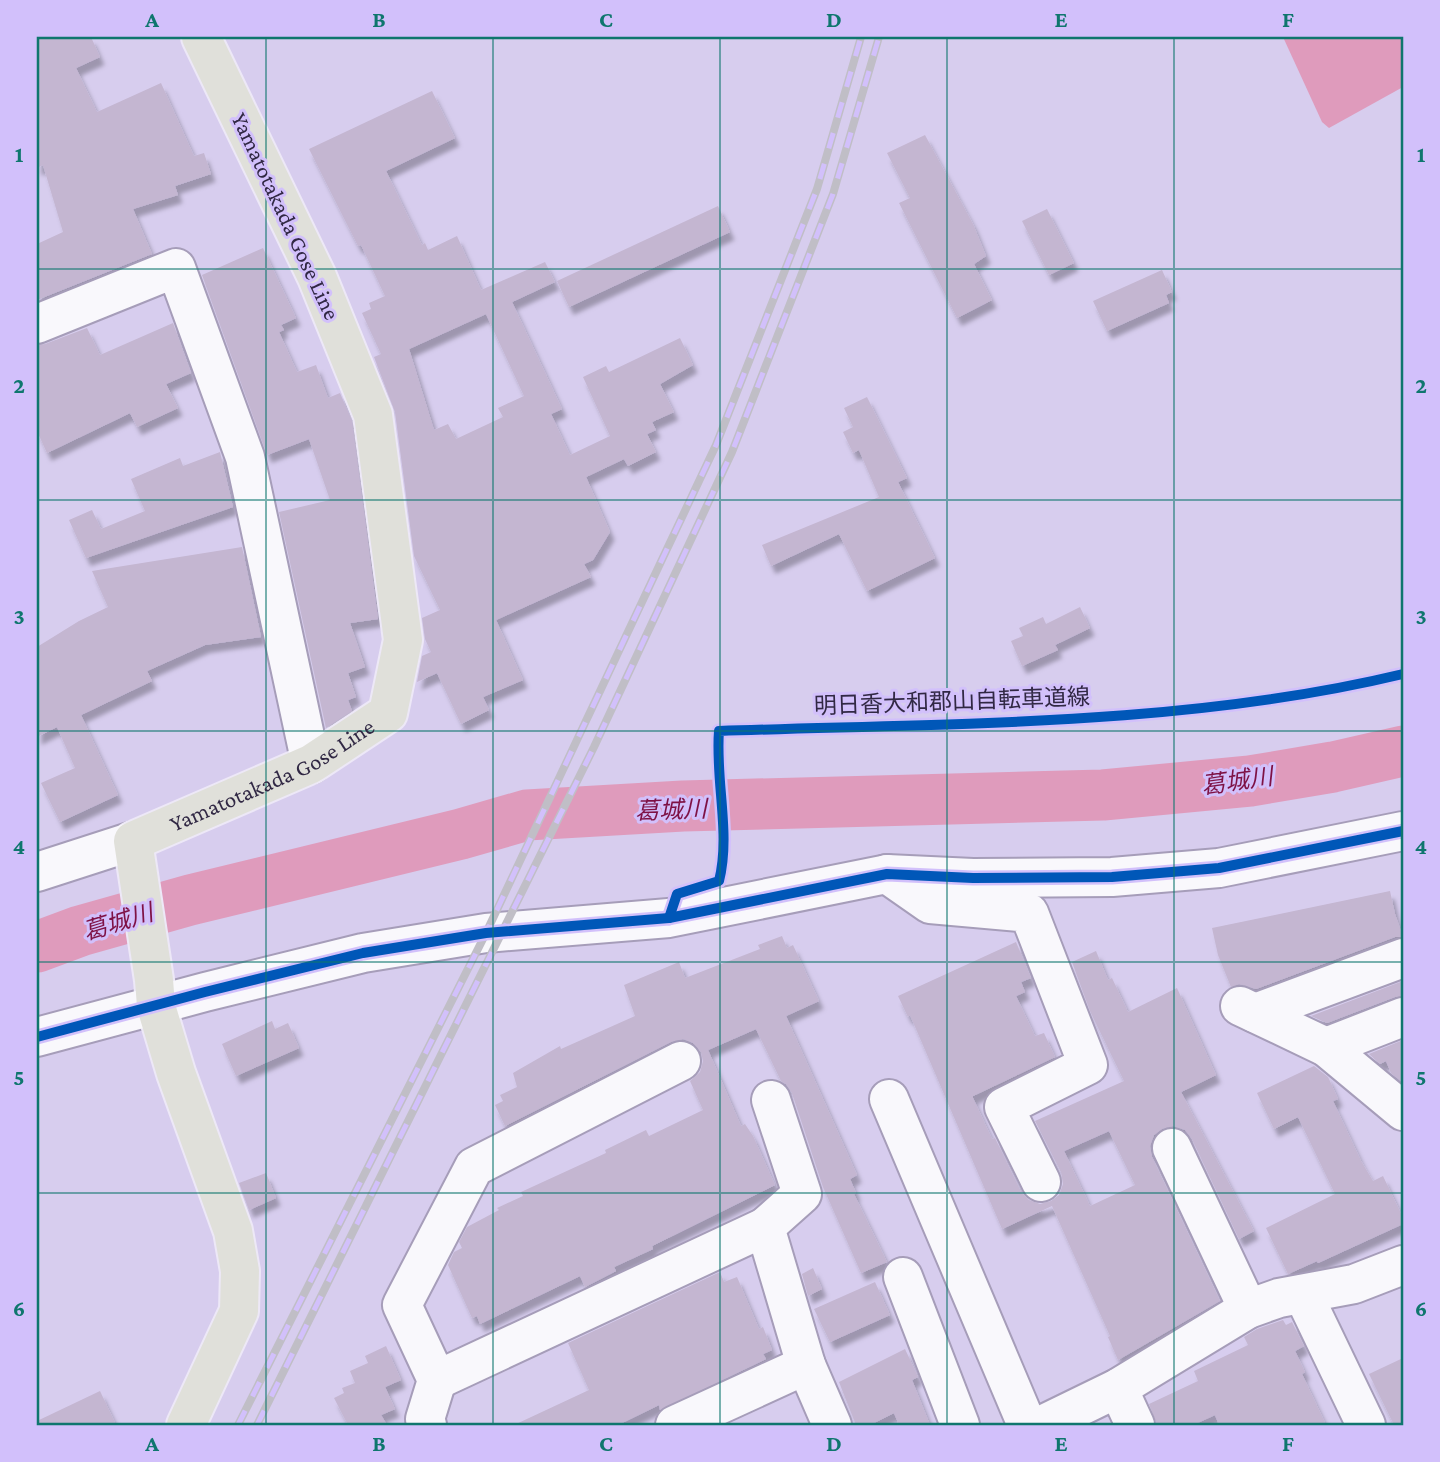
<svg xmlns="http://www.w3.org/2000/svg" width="1440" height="1462" viewBox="0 0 1440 1462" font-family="'Crimson Pro','Noto Sans JP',serif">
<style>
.water{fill:#df9bbc}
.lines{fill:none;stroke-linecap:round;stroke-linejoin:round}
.river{stroke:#df9bbc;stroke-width:51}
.building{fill:#c4b6d1;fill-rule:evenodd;filter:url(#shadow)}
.minor-casing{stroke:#a69db9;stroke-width:42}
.major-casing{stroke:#ede8f7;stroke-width:42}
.minor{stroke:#f9f8fc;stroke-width:38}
.major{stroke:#e0e0da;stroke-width:38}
.rail-casing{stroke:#c0bec6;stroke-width:8}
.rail{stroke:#d2c0fb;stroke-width:5;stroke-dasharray:16;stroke-linecap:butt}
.cycleway-casing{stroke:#d2c0fb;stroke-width:15}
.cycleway{stroke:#0057b8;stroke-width:10}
.grid{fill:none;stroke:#0f766e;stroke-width:2;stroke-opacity:0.55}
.labels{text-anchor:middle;stroke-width:6;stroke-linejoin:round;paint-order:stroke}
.street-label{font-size:23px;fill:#312844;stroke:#d2c0fb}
.water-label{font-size:24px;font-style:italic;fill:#7e1145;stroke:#d2c0fb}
.neatline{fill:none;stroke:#0f766e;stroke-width:2.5}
.grid-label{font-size:23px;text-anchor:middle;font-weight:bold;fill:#0f766e}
</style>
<defs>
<filter id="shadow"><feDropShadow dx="4.5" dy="8" stdDeviation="2" flood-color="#0004"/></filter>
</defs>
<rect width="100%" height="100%" fill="#d7cdee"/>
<polygon class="water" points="1283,37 1403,37 1403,87 1329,128 1322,122"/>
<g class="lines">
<polyline class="river" points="37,947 80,931 190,900 461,834 527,815 683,806 1103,795 1250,781 1333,767 1403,751"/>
</g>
<g class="building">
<polygon points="37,37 91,37 100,57 76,68 97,112 161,83 194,156 204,153 211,174 175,186 178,195 133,209 152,254 37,300 37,244 63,232 43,165 37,168"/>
<path d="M432,91L455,138L386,171L422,245L425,243L428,250L457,236L481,290L545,262L555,282L512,302L562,409L551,414L570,455L610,436L583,377L606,366L609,372L680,338L693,365L660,384L674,412L652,422L656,430L647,434L656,452L628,466L624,459L586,477L610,532L593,560L584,564L591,577L496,620L523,680L483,697L489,710L461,724L437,673L417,682L422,656L431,652L425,639L422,618L440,610L414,556L395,412L374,357L381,354L362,313L371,309L369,303L385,296L361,245L358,246L309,149ZM486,314L524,396L498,408L503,417L456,439L448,424L434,430L409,349Z"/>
<polygon points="925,135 973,224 986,256 974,264 992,300 957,318 899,203 910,198 887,153"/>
<polygon points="718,206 730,232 569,307 557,281"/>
<polygon points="1047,209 1074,263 1049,275 1022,221"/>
<polygon points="263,248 296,318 281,325 284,330 279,332 297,372 316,365 328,398 340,393 352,421 378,619 350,623 365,667 348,673 356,697 348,700 352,711 326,728 279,512 330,500 309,439 267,455 202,275"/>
<polygon points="1162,270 1172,292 1166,295 1169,303 1107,331 1093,301"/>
<polygon points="173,323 191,373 166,384 178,408 137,427 130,413 47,453 37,431 37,345 45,344 87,328 100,355"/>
<polygon points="867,397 907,478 898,482 935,558 867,591 839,534 771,566 762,545 879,497 859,450 853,453 843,432 853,427 844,408"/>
<polygon points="220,452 233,507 86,558 69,520 92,510 101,529 145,511 131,479 180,458 183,466"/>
<polygon points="242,547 261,637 205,645 147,671 152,681 81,715 118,795 60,822 41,783 75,768 57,727 37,737 37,647 79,621 108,607 92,571"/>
<polygon points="1080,607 1090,628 1055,645 1058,650 1022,666 1011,641 1023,636 1019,628 1043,617 1046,624"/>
<polygon points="1390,891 1395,914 1403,937 1395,937 1256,989 1239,984 1231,987 1218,955 1212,928"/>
<polygon points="782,936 787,948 793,945 819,1001 786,1016 857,1175 850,1179 856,1193 854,1194 887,1262 861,1273 823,1187 792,1093 786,1084 781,1081 756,1029 708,1050 741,1126 745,1124 753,1136 775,1185 652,1246 653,1249 614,1267 616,1271 585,1287 580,1276 480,1324 477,1316 472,1318 448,1265 454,1252 462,1248 459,1242 467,1227 499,1210 497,1208 523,1196 521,1192 606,1153 605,1150 646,1130 649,1136 703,1110 690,1081 700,1072 703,1061 701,1052 693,1043 683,1039 671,1042 505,1126 495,1105 503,1101 500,1095 517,1087 513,1073 560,1046 561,1049 635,1016 624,985 679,962 685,978 760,949 758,945"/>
<path d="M1016,942L1031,978L1021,982L1025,992L1016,996L1035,1036L1044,1033L1055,1057L973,1096V1098L992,1139L995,1138L1021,1192L1029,1200L1040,1204L1051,1201L1059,1195L1063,1184L1061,1172L1035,1121L1124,1081L1090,1011L1072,962L1096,951L1108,980L1112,978L1128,1012L1177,988L1216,1075L1181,1092L1254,1231L1239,1239L1192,1139L1185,1130L1173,1126L1162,1129L1154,1135L1150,1146L1152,1157L1220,1301L1118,1360L1108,1337L1110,1336L1052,1206L1002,1229L910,1015L908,1017L898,996ZM1109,1131L1135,1185L1090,1206L1064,1151Z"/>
<polygon points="1403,981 1403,996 1395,997 1327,1023 1311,1016"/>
<polygon points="272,1021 275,1029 288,1023 299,1048 236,1076 222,1044"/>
<polygon points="1403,1040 1403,1083 1391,1073 1386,1061 1380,1064 1369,1054"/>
<polygon points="1314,1066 1328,1077 1338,1099 1333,1101 1361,1161 1373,1181 1383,1176 1403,1218 1403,1224 1318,1263 1317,1261 1288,1274 1266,1228 1335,1194 1298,1117 1274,1129 1257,1093"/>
<polygon points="266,1173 276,1198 249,1210 239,1183"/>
<polygon points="813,1268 822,1289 808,1296 802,1274"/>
<polygon points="720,1272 724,1282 737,1277 759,1329 763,1327 772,1350 763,1354 766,1359 660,1410 659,1405 618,1425 514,1425 589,1390 568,1343"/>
<polygon points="875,1282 890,1315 830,1342 814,1309"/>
<polygon points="1283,1320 1286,1325 1292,1322 1304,1346 1295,1351 1305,1372 1302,1374 1326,1425 1219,1425 1215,1415 1193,1425 1157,1425 1149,1404 1198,1381 1194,1371 1248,1345 1244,1337 1257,1329"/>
<polygon points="386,1346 401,1380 385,1387 395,1409 381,1415 387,1425 348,1425 334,1398 344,1393 342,1388 355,1383 350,1371 368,1363 365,1356"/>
<polygon points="905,1349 918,1377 912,1380 930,1425 899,1425 894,1413 870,1425 856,1425 839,1382"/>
<polygon points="1403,1358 1403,1425 1394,1425 1369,1374"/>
<polygon points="100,1391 116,1425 37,1425 37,1421"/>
</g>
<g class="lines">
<g class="minor-casing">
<g id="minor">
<polyline points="37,324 176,268 245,457 311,764"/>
<polyline points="37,872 133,841"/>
<polyline points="887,874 930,904 1029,913 1088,1065 1004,1107 1041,1182"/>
<polyline points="1240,1006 1326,1047 1403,1111"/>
<polyline points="1255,1013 1403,958"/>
<polyline points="37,1037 205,992 363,953 486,933 669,918 887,874 973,878 1112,877 1219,868 1403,831"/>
<polyline points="1326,1047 1403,1017"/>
<polyline points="889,1099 1027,1425"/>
<polyline points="771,1100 802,1194 765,1227 806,1365 832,1425"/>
<polyline points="1172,1148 1248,1309"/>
<polyline points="903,1277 960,1425"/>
<polyline points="1303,1294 1366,1425"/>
<polyline points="437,1380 765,1227"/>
<polyline points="1118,1388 1135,1425"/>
<polyline points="427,1425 425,1419 437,1380 402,1305 474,1167 681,1061"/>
<polyline points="675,1425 806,1365"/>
<polyline points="1042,1425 1118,1388 1248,1309 1279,1298 1354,1284 1403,1265"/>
</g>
</g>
<g class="major-casing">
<g id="major">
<path id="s1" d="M186,1425L239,1311L240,1271L233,1231L176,1073L156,1006L154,980L133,841L311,764L388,713L403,640L373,415L317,277L201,37"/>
</g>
</g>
<use href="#minor" class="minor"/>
<use href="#major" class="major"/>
<g class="rail-casing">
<g id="rail">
<polyline points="238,1425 486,933 716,445 817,189 861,37"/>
<polyline points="257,1425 594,747 732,452 833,194 879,37"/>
</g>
</g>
<use href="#rail" class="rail"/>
<g class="cycleway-casing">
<g id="cycleway">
<path d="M669,918L677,894L719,881C731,834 715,780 719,731C945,723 1183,727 1403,674"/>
<polyline points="37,1037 205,992 363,953 486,933 669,918 887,874 973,878 1112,877 1219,868 1403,831"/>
</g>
</g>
<use href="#cycleway" class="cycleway"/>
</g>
<path class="grid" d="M266,37V1425M493,37V1425M720,37V1425M947,37V1425M1174,37V1425M37,269H1403M37,500H1403M37,731H1403M37,962H1403M37,1193H1403"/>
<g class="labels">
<g class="street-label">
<text transform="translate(286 216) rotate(65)" y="8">Yamatotakada Gose Line</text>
<text transform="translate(952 701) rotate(-2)" y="8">明日香大和郡山自転車道線</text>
<text dy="8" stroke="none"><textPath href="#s1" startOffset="765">Yamatotakada Gose Line</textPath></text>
</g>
<g class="water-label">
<text transform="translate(1237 781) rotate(-8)" y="8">葛城川</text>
<text transform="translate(671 810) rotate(-2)" y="8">葛城川</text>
<text transform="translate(118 922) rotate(-17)" y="8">葛城川</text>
</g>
</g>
<rect width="1440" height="1462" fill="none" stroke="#d2c0fb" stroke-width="77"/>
<rect x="38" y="38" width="1364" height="1386" class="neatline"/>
<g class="grid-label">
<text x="152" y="27">A</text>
<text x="379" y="27">B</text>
<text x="606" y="27">C</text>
<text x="834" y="27">D</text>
<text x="1061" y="27">E</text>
<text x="1288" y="27">F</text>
<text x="19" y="162">1</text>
<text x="1421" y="162">1</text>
<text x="19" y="393">2</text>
<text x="1421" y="393">2</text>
<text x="19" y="624">3</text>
<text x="1421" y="624">3</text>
<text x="19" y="854">4</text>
<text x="1421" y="854">4</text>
<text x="19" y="1085">5</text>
<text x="1421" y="1085">5</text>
<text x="19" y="1316">6</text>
<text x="1421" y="1316">6</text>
<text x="152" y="1451">A</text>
<text x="379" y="1451">B</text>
<text x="606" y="1451">C</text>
<text x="834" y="1451">D</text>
<text x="1061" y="1451">E</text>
<text x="1288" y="1451">F</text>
</g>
</svg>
